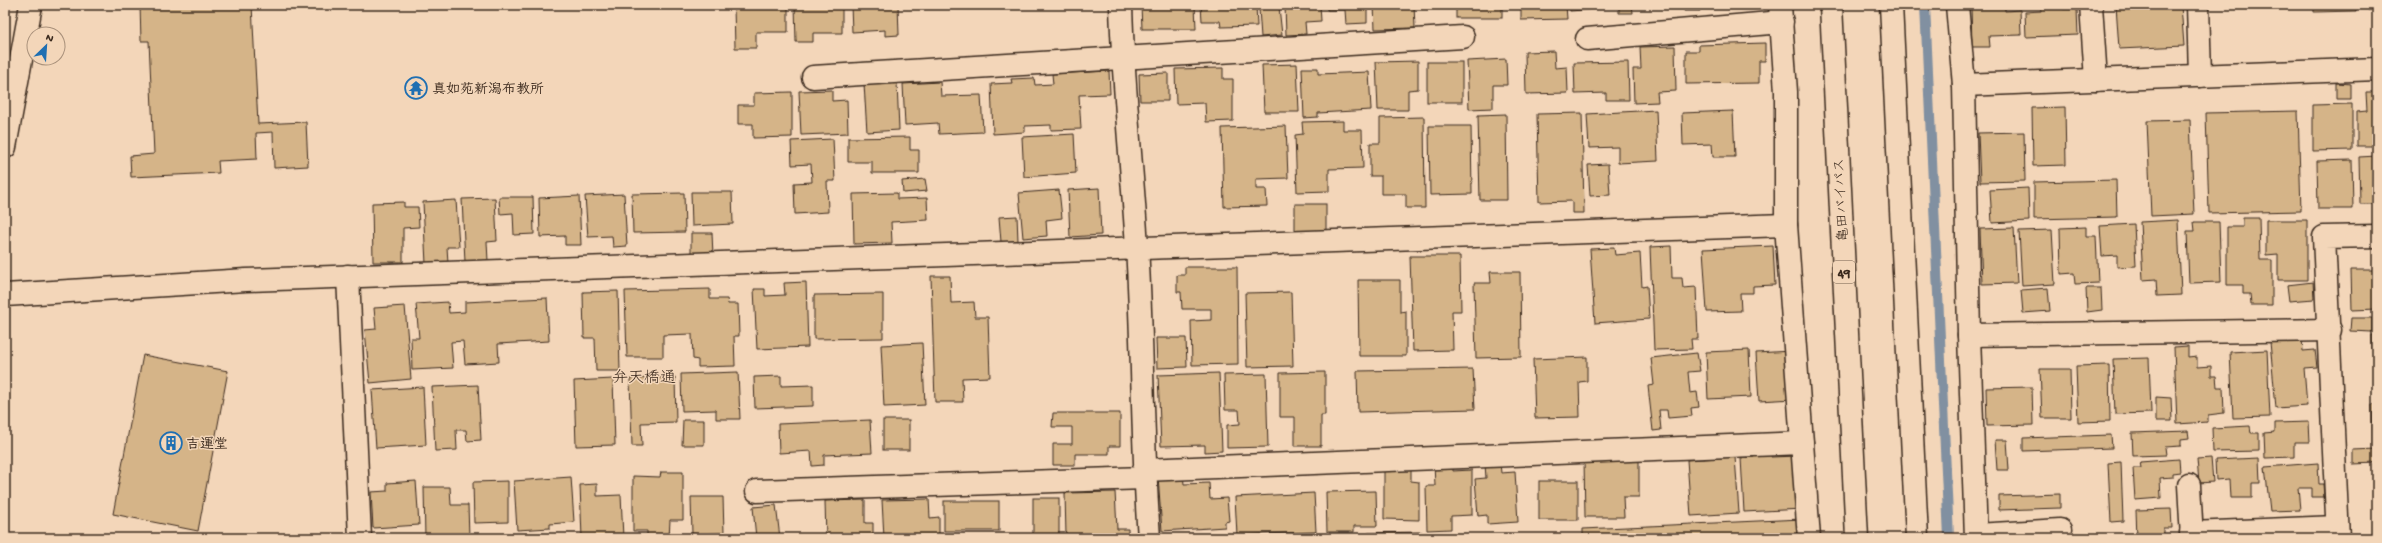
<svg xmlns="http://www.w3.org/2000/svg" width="2382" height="543" viewBox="0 0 2382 543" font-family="'Gochi Hand','Klee One',sans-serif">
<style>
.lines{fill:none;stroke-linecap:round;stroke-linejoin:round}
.stream{stroke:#8190a1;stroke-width:10}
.building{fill:#d5b488;stroke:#3b2a1e}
.street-casing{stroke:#3b2a1e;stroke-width:25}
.secondary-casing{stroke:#3b2a1e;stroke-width:25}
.highway-casing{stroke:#3b2a1e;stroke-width:25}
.street{stroke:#f3d6b9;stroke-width:22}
.secondary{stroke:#f3d6b9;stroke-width:22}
.highway{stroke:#f3d6b9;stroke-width:22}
.labels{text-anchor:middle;stroke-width:3;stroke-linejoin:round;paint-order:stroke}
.shield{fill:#f3d6b9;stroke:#725e4c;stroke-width:1}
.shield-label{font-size:13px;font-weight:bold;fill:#3b2a1e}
.poi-label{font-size:14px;font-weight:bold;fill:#3b2a1e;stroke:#f3d6b9;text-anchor:start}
.street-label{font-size:14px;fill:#3b2a1e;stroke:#f3d6b9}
.quarter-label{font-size:16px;fill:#3b2a1e;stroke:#f3d6b9}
</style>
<rect width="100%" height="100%" fill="#f3d6b9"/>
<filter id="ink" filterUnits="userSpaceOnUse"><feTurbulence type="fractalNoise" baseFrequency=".025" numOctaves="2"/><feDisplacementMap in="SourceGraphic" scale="8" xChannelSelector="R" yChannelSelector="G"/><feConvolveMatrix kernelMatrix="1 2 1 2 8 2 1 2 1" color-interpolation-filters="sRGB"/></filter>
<g filter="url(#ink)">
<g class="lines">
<polyline class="stream" points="1925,5 1949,538"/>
</g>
<g class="building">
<polygon points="140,5 252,5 258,124 306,122 308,166 274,168 273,132 256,133 257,159 218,161 219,173 131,177 130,156 154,154 149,41 141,41"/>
<polygon points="795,5 842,5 842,33 813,33 813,42 796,42"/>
<polygon points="851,5 898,5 899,35 885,36 885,30 852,32"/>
<polygon points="1141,5 1195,5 1196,29 1142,29"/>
<polygon points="1201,5 1256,5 1257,26 1221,27 1220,21 1202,21"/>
<polygon points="1285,5 1320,5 1321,21 1305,22 1306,34 1286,35"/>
<polygon points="1327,5 1367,5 1367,23 1346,24 1345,10 1327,10"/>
<polygon points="1374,5 1414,5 1415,28 1375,29"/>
<rect x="1456" y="5" width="46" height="13"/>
<polygon points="1521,5 1566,5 1567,19 1521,20"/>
<polygon points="1570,5 1596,5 1596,9 1570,11"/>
<polygon points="1619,5 1632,5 1633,13 1619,13"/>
<polygon points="1683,5 1700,5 1700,11 1684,11"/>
<polygon points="2041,5 2063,5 2063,9 2077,9 2078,35 2026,37 2025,12 2041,11"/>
<polygon points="2116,5 2181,5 2184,46 2119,49"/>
<polygon points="2314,5 2356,5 2356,11 2314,12"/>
<polygon points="2367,5 2377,5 2377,10 2368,10"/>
<polygon points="734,6 788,6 788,32 756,32 756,48 735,48"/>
<polygon points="1971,6 2005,6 2005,11 2020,10 2021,35 1989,36 1990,47 1972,47"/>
<polygon points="1279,7 1282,35 1261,37 1259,9"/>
<polygon points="1765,43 1765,61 1759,61 1759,83 1686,84 1686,51 1699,51 1699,45"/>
<polygon points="1675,46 1676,91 1657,92 1658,102 1634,103 1633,69 1641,69 1640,47"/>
<polygon points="1554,51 1555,68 1567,67 1568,93 1526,94 1525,52"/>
<polygon points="1506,59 1507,85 1493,85 1493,108 1469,109 1467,61"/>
<polygon points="1418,61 1418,89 1408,90 1408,110 1378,110 1376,62"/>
<rect x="1427" y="62" width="35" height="40"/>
<polygon points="1628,62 1629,100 1606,100 1606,93 1575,94 1574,63"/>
<polygon points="1297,64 1299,112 1264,112 1262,65"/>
<polygon points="1223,68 1223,79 1233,79 1233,121 1206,122 1205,103 1176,104 1175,69"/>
<polygon points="1302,68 1318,68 1318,74 1369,72 1371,110 1318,113 1318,117 1304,118"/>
<polygon points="1109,71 1110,94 1079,95 1081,129 1051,130 1051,125 1025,126 1025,132 993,134 991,84 1012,83 1011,79 1034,78 1035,85 1053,84 1052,74"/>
<polygon points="1168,73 1168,101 1140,101 1139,74"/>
<polygon points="897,82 899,130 867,132 864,84"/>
<polygon points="940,82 941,96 981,95 983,132 939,134 938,123 905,125 903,84"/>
<polygon points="2336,83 2351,84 2351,99 2336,99"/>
<polygon points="832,90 832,101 847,100 848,133 801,135 799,91"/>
<polygon points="792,92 792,137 753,138 753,124 738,124 738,105 754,105 754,93"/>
<polygon points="2366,92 2377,92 2377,146 2357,146 2357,112 2367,111"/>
<polygon points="2352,104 2352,150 2313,151 2313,105"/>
<polygon points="2065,107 2066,165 2033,166 2032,108"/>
<polygon points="1656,110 1658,161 1618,163 1618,147 1589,148 1587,114"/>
<polygon points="1733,111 1735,157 1713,157 1712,144 1683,145 1682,113"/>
<polygon points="2298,111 2301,211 2209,213 2206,113"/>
<polygon points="1582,113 1584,213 1572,213 1572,201 1539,202 1537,114"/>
<polygon points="1506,114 1507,200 1480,200 1478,115"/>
<polygon points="1424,117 1425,208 1406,208 1406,194 1381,194 1381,176 1370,176 1370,143 1380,143 1380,118"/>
<polygon points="2190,120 2194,214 2151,216 2147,121"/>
<polygon points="1343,121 1343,130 1362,130 1363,168 1329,169 1329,191 1297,192 1295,135 1303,134 1302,122"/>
<polygon points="1286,126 1288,178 1256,179 1256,189 1266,189 1267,206 1224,207 1222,128"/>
<polygon points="1429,126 1471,126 1472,194 1430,195"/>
<polygon points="2024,132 2025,181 1980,182 1978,133"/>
<polygon points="1074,134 1076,173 1024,177 1022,137"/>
<polygon points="910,137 910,150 919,150 919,173 872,173 872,162 848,162 848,138"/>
<polygon points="833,139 835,181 827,181 828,212 795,214 794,183 812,182 811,164 792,165 791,141"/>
<polygon points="2377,156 2377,204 2360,204 2359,157"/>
<polygon points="2352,160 2353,209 2318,209 2317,161"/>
<polygon points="1608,164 1610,195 1590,196 1588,165"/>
<polygon points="925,179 927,191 903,193 902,181"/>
<polygon points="2116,180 2117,217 2034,219 2034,182"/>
<polygon points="1099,188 1101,235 1070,237 1068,190"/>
<polygon points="2028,188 2029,221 1992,223 1990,190"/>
<polygon points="1059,190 1062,218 1046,220 1047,236 1023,238 1019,193"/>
<polygon points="691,192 732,192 733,224 692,226"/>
<polygon points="684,193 685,232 633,233 632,194"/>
<polygon points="897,193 897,199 927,198 928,220 891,222 892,243 854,244 853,194"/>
<polygon points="624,194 627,246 613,247 612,236 588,237 585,196"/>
<polygon points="579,196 581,245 565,245 565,236 540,237 539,198"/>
<polygon points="499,197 533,197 534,234 514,235 513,213 500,214"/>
<polygon points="495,198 497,241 487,242 488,261 465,262 462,199"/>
<polygon points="456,200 459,247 447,247 448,263 426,264 423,202"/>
<polygon points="404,202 404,207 418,207 419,227 403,228 403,262 373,262 372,203"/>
<rect x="1295" y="204" width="31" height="27"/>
<polygon points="1017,216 1018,241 1001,242 999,217"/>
<polygon points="2243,218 2259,218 2260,260 2272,260 2272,305 2251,305 2250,294 2243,294 2243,285 2227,285 2227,227 2243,227"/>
<polygon points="2178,220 2181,295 2157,296 2156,279 2143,280 2140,222"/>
<polygon points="2266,220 2307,220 2307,280 2278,280 2278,254 2266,255"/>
<polygon points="2194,222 2219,222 2221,282 2189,283 2187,231 2195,231"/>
<polygon points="2134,224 2136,266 2117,267 2117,255 2102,256 2100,226"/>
<polygon points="2086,227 2086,236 2096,236 2098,283 2075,284 2074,273 2061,274 2060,228"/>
<polygon points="2014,228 2017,283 1982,284 1980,229"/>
<polygon points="2052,230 2055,284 2022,286 2019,231"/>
<polygon points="691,233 712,233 713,256 691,257"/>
<polygon points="1671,246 1672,278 1682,278 1683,288 1696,287 1698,339 1691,339 1692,349 1654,350 1650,247"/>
<polygon points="1773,246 1775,285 1753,286 1753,293 1740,293 1741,311 1707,312 1703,249"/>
<polygon points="1614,248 1615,255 1640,253 1642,287 1647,286 1649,319 1595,323 1590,249"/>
<polygon points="1410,256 1460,256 1461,311 1452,311 1453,350 1413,351"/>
<polygon points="1185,267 1237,267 1238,364 1192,365 1191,321 1211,320 1211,309 1182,309 1181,292 1177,292 1177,275 1185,275"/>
<polygon points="2351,270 2377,270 2377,309 2352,310"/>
<polygon points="1490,272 1520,272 1521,357 1476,358 1474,283 1491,283"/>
<polygon points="931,276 950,276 951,303 974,302 975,317 988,317 990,377 962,378 963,402 935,402"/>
<polygon points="1358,280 1400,280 1400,312 1406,311 1406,356 1359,356"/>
<polygon points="806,282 808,347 757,349 754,289 765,289 765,296 785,295 784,283"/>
<polygon points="2313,282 2314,299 2289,301 2287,285"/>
<polygon points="2048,288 2050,311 2023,313 2021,290"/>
<polygon points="2086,288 2101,288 2102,310 2087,312"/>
<polygon points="710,289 710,299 727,299 728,304 738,304 739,336 734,336 735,366 698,367 698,360 693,359 692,334 663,335 663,357 627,357 625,291"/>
<polygon points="618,291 620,371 596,371 595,338 584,338 583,292"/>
<polygon points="1291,292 1293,366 1247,367 1245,293"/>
<polygon points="883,294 883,338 814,339 814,295"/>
<polygon points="547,298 549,341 498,344 499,362 465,364 463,341 451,342 453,368 412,370 411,338 419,338 416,304 448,302 449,313 465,312 465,302"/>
<polygon points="405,306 411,379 370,383 365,330 376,329 374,308"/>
<polygon points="2351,318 2372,318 2372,332 2350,331"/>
<polygon points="2372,335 2377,335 2377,373 2373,373"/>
<polygon points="1156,338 1186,338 1187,367 1157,368"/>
<polygon points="2302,339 2303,351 2315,350 2317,367 2304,368 2307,406 2276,408 2270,342"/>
<polygon points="922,343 925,405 884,407 881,345"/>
<polygon points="2188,346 2188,358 2197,357 2197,367 2211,366 2211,376 2216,376 2217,387 2223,387 2224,413 2208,415 2208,422 2177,424 2174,347"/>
<polygon points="1749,350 1751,397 1708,399 1706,352"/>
<polygon points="2267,350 2270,417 2233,418 2230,352"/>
<polygon points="1791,351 1794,399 1759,401 1756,353"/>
<polygon points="1697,353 1700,371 1688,372 1690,393 1697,392 1699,407 1691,408 1692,416 1668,418 1667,410 1659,410 1661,430 1653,431 1648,386 1654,385 1651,358"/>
<polygon points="143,355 228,371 198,531 113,514"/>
<polygon points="1587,357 1587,381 1579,382 1580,417 1535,418 1533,359"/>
<polygon points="2149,358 2151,413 2115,414 2113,359"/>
<polygon points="2109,365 2110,421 2078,422 2076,366"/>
<polygon points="1473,369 1475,409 1358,412 1357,371"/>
<polygon points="2040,369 2070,369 2071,418 2042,418"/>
<polygon points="738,372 740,419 716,419 716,410 682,411 681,374"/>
<polygon points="1325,372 1325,415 1321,415 1321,446 1295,446 1295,417 1280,417 1280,373"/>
<polygon points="1219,373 1222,451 1205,452 1205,445 1161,446 1158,375"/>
<polygon points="1266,374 1268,447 1227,448 1227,425 1240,424 1239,410 1225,410 1224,375"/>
<polygon points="781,376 781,386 813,385 813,406 755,408 754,377"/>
<polygon points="675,377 676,422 641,423 642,446 632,446 630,379"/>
<polygon points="613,379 615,445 576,446 574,381"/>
<polygon points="478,385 481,440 467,441 466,430 456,430 457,450 435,451 432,387"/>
<polygon points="423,387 426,445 376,448 372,390"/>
<polygon points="2032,387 2033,425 1987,426 1986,388"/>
<polygon points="2156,397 2171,398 2172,421 2156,421"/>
<polygon points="2372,404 2377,404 2377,445 2373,445"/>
<polygon points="1053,413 1120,413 1120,446 1109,446 1109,454 1075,454 1075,465 1053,465 1053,444 1072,444 1072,427 1052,427"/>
<polygon points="683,420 704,420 704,445 682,445"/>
<polygon points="870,420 872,453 824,455 824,465 812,466 811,451 779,453 778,424"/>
<rect x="883" y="420" width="26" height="30"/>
<polygon points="2309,422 2310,442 2294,442 2294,457 2265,458 2264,433 2275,432 2275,423"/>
<polygon points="2250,426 2251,433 2259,433 2259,451 2213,452 2212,428"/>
<polygon points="2188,431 2189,438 2181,439 2181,446 2165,447 2166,455 2133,456 2132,433"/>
<polygon points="2111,435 2112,448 2023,451 2023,438"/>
<polygon points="1995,440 2007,440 2009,470 1997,470"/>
<polygon points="2377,449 2377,463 2353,464 2353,450"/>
<polygon points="1771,451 1771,457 1799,456 1802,509 1744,512 1741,458 1754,457 1753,452"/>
<polygon points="1735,457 1739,513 1691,516 1687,460"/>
<polygon points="2211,458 2213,482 2199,483 2197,459"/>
<polygon points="2259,458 2260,483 2252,483 2252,498 2231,498 2230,479 2216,480 2215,460"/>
<polygon points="1584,459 1639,459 1639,497 1623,497 1624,517 1585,517"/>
<polygon points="2179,459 2180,472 2172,473 2172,477 2160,478 2161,498 2135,500 2133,468 2141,468 2140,462"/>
<polygon points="2121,462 2123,521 2111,522 2108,463"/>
<polygon points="1434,463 1453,463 1453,471 1472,470 1472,515 1451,516 1451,529 1427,530 1426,486 1435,486"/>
<polygon points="1500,463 1501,473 1515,472 1518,522 1487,524 1487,515 1478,516 1475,479 1486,478 1485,464"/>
<polygon points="2318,463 2319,484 2323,484 2324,497 2312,497 2312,488 2298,488 2300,510 2270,511 2265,467"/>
<polygon points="1384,470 1411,470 1411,481 1419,482 1419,520 1384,519"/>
<polygon points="661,472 683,472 683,520 670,520 669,538 647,538 647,531 633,531 633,476 660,477"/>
<polygon points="1183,474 1184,484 1209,483 1210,499 1227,498 1229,521 1225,522 1225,527 1162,531 1158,476"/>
<polygon points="571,477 574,522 550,524 550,528 517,530 514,481"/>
<polygon points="416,481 419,525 373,528 371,492 387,491 387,483"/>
<polygon points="508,481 508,522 474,523 473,482"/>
<rect x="1539" y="481" width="39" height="39"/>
<polygon points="597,484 597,496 621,495 623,538 582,538 580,485"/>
<polygon points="424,487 450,487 451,505 468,505 469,538 425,538"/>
<polygon points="1376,491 1377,526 1354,526 1354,532 1327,532 1326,492"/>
<polygon points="1115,492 1117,529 1128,529 1128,538 1088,538 1088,534 1066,535 1065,493"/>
<polygon points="1314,493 1316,532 1237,535 1235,497"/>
<polygon points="2060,494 2060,508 1999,510 1999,496"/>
<polygon points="691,497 723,497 724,533 692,534"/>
<rect x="1033" y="498" width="26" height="40"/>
<polygon points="929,499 930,518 939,517 939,538 884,538 882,500"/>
<polygon points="865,500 865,523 873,523 873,538 826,538 825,501"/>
<rect x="944" y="501" width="55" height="30"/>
<polygon points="776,505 780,538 756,538 753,507"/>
<polygon points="2171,509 2172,528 2163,528 2163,538 2137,538 2136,510"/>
<polygon points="1802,519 1803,538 1583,538 1583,529"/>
<polygon points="1422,532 1422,538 1368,538 1368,533"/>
<polygon points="1468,535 1469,538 1429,538 1429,537"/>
<polygon points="1318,537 1361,538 1318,538"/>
<polygon points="1527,537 1527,538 1485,538"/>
</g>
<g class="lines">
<g class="street-casing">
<g id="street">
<path d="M1121,5C1123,86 1132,166 1137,247C1143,344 1142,441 1149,538"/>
<polyline points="1780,5 1786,92 1786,225 1809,538"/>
<polyline points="1957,5 1964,85 1969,335 1976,538"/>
<polyline points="2091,5 2096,80"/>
<polyline points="2198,5 2200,76"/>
<polyline points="1587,39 1782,22"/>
<polyline points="813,77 1463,37"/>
<polyline points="1964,85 2377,69"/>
<polyline points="348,276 360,538"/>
<polyline points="5,295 246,280 1786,225"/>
<polyline points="1969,335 2330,330"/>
<polyline points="1144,470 1802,443"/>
<polyline points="2189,485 2192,538"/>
<polyline points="757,491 1145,478"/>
<polyline points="2191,533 2337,527"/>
<polyline points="1976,535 2060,530"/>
<polyline points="2338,538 2324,237 2377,236"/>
</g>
</g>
<g class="secondary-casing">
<polyline id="secondary" points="5,147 31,5"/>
</g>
<g class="highway-casing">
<g id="highway">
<polyline points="1831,5 1857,538"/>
<polyline points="1891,5 1917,538"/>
</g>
</g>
<use href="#street" class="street"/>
<use href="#secondary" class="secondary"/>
<use href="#highway" class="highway"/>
</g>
</g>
<defs>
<g id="temple-ring" transform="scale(1.15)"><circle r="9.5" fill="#f3d6b9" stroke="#1f6fb2" stroke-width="1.5"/><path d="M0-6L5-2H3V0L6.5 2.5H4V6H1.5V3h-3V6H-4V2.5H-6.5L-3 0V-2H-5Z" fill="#1f6fb2"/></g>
<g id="building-ring" transform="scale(1.15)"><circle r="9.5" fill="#f3d6b9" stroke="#1f6fb2" stroke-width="1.5"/><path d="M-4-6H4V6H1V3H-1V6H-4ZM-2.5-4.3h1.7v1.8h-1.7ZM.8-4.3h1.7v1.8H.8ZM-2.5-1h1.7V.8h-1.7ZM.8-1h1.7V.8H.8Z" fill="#1f6fb2"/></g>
</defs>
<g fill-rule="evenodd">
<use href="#temple-ring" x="416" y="88"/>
<use href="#building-ring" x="171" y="443"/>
</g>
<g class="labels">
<rect class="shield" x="1833" y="261" width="22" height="22" rx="3"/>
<g class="shield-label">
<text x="1844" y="277">49</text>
</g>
<g class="poi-label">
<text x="432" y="93">真如苑新潟布教所</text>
<text x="186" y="448">吉運堂</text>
</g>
<g class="street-label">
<text transform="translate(1840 200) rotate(-93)" y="5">亀田バイパス</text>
</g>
<g class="quarter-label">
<text x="644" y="382">弁天橋通</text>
</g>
</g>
<rect width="2382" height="543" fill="none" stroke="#f3d6b9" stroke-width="20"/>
<rect x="10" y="10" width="2362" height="523" fill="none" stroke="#3b2a1e" stroke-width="1.5" filter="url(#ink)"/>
<g transform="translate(46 46) rotate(25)"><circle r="19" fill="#f3d6b9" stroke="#a9917b"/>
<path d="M0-3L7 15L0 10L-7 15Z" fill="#1f6fb2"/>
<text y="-6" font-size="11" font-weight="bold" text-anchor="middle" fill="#3b2a1e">N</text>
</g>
</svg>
